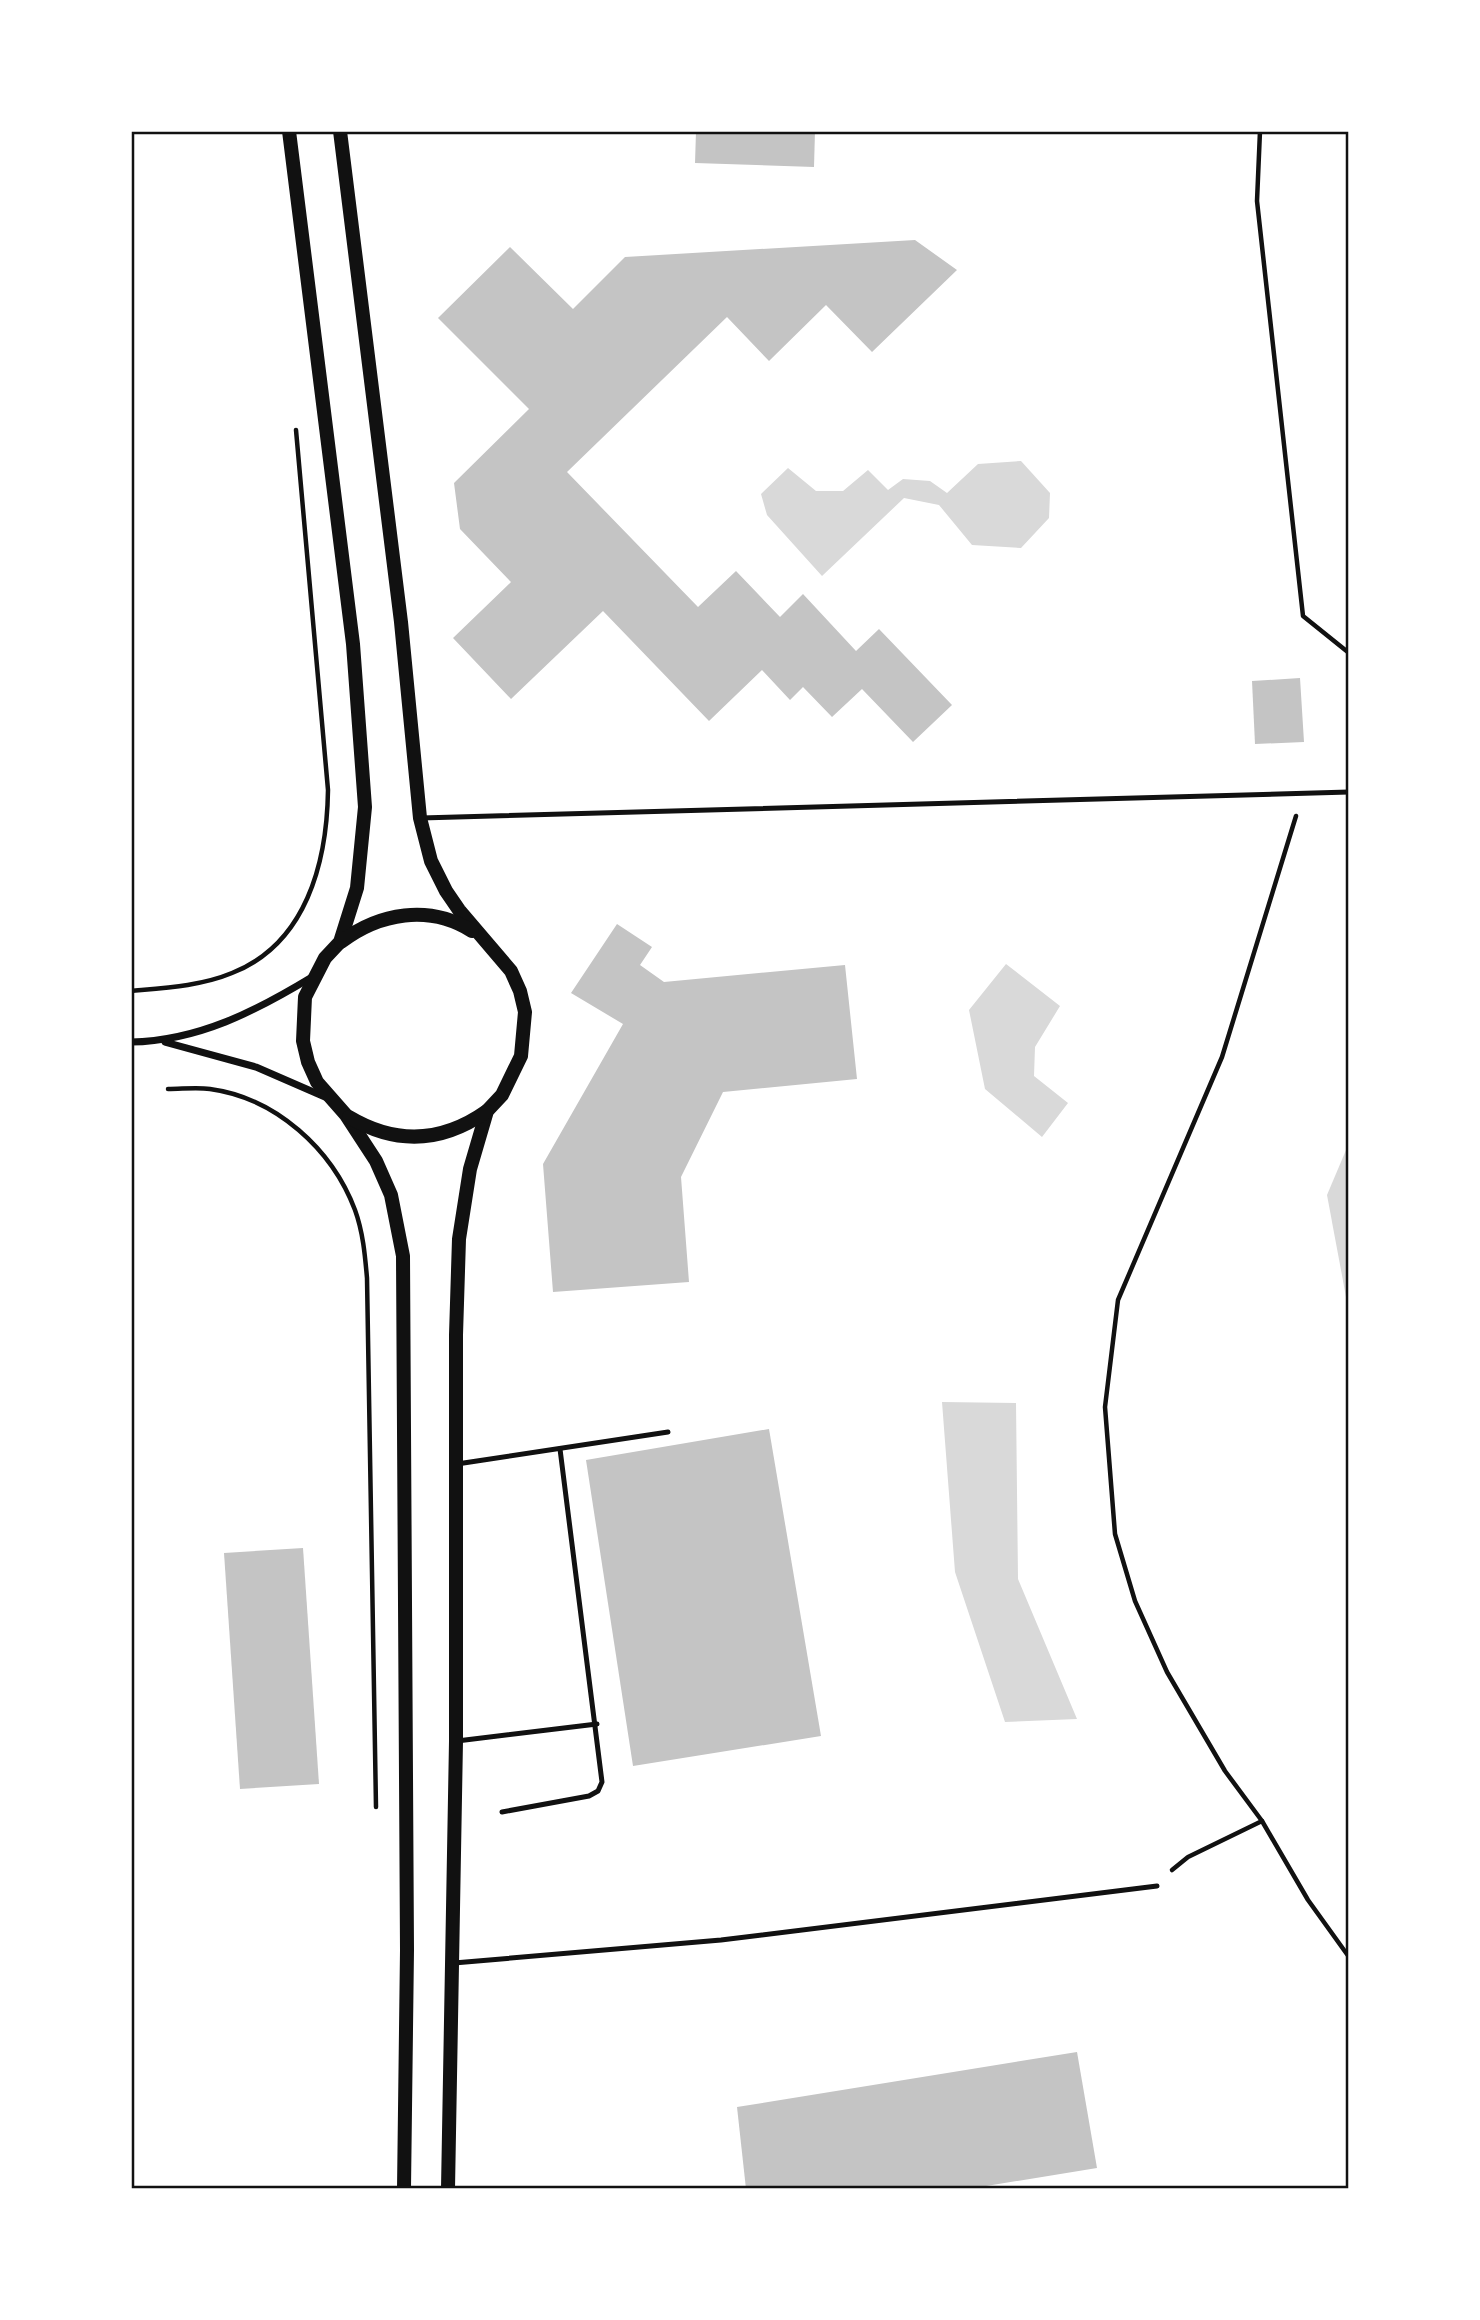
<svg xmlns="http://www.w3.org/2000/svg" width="1480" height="2320" viewBox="0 0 1480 2320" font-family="'Asap Condensed',sans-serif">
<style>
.water{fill:#d9d9d9}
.building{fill:#c4c4c4}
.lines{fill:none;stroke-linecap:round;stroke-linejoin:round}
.path{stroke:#111;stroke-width:4.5}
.service{stroke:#111;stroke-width:5}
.minor{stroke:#111;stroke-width:7}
.secondary{stroke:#111;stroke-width:14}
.neatline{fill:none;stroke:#111;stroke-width:2.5}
</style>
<rect width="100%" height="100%" fill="#fff"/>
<g class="water">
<polygon points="1021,461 1050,493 1049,518 1021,548 972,545 939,505 904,498 822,576 767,515 761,494 788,468 816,491 843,491 868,470 888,490 903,479 930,481 947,493 978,464"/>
<polygon points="1006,964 1060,1006 1035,1047 1034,1076 1068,1103 1042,1137 985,1089 969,1010"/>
<polygon points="1349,1143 1349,1313 1327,1195"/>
<polygon points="942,1402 1016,1403 1018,1579 1077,1719 1005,1722 955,1572"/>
</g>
<g class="building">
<polygon points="696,131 815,131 814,167 695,163"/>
<polygon points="915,240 957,270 872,352 826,305 769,361 727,317 567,472 698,607 736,571 780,617 803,594 856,651 879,629 952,705 913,742 862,689 832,717 803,687 790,700 762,670 709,721 603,611 511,699 453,638 511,582 460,529 454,483 529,409 438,318 510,247 573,309 625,257"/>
<polygon points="1300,678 1304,742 1255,744 1252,681"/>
<polygon points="617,924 652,947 640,965 664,982 845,965 857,1079 723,1092 681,1177 689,1282 553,1292 543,1164 623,1024 571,993"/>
<polygon points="769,1429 821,1736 633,1766 586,1460"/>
<polygon points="303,1548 319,1784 240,1789 224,1553"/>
<polygon points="1077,2052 1097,2168 968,2189 746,2189 737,2107"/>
</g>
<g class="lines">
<g class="path">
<polyline points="1260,131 1257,201 1303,616 1349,653"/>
<polyline points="1296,816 1222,1057 1118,1300 1105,1407 1115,1534 1135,1601 1167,1672 1225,1771 1262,1821 1308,1900 1349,1957"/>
<path d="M131,991C164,988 201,986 232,973C306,944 327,863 328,790L296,430"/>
<path d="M168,1089C182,1089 197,1087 210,1089C276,1098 332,1149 355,1210C363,1232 365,1255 367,1278L376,1807"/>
<polyline points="1172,1870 1188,1857 1262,1821"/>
</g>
<g class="service">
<polyline points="421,818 1349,792"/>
<polyline points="457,1464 668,1432"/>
<polyline points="457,1741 597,1724"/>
<polyline points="502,1812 589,1796 598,1791 602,1782 560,1449"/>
<polyline points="454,1963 721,1940 1157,1886"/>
</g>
<g class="minor">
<path d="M131,1042C198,1041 256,1011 312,977"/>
<polyline points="165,1042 256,1067 325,1097"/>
</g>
<g class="secondary">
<polyline points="289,131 353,644 365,807 357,888 340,942 325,958 305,997 303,1041 308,1062 317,1082 346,1115 376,1161 391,1195 403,1256 407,1950 404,2189"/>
<polyline points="340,131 401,622 420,818 431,861 446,891 459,910 511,971 520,991 525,1012 521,1056 502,1095 487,1111 470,1169 459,1239 456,1335 456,1741 448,2189"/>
<path d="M341,942C379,913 429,904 472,931"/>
<path d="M349,1117C396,1145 442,1143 487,1111"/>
</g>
</g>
<rect width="1480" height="2320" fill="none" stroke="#ffffff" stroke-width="266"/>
<rect x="133" y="133" width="1214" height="2054" class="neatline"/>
</svg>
